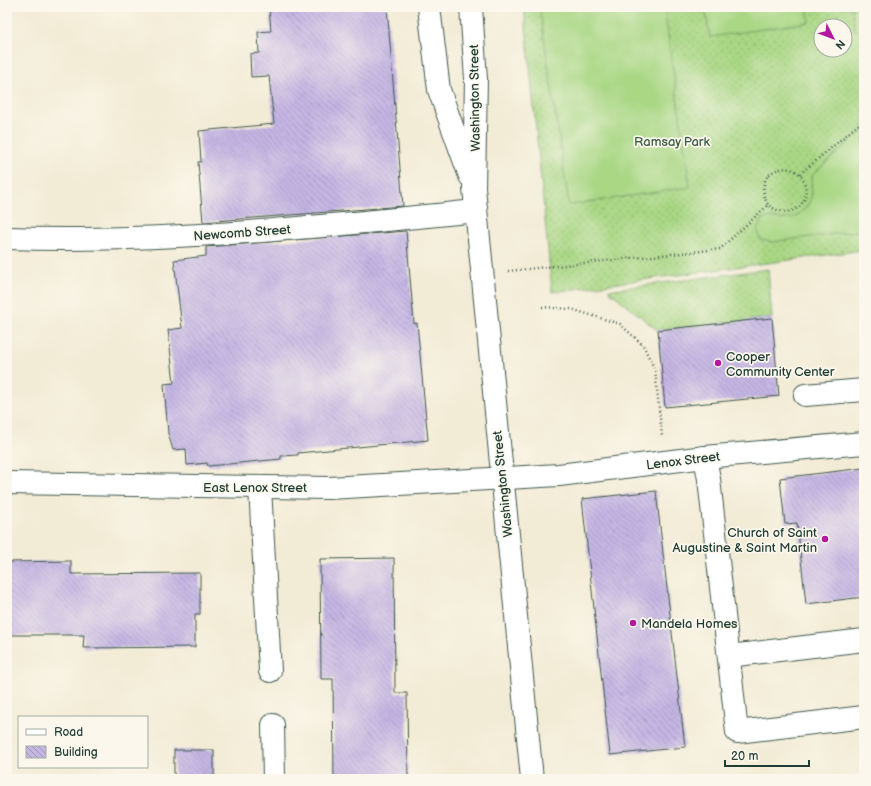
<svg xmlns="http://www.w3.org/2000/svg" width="871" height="786" viewBox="0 0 871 786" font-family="'Balsamiq Sans',sans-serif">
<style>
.grass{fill:url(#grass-dots);stroke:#648a5c;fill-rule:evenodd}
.pitch{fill:#a9d784;stroke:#648a5c}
.building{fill:url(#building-back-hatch)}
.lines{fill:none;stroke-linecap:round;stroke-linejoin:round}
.minor-casing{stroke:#3f574c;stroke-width:24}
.major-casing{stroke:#3f574c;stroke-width:24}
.path{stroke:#3f574c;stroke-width:2.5;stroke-dasharray:1 3;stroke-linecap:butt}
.minor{stroke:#fff;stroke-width:22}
.major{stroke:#fff;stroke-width:22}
.poi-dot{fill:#b5179e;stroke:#fbf7ec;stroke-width:1.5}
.labels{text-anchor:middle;stroke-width:3.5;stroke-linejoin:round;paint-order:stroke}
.street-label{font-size:13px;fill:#1f3d34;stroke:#fbf7ec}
.park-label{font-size:13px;fill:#3b5c44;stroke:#fbf7ec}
.poi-label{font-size:13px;fill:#1f3d34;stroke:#fbf7ec;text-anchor:start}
</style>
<defs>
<pattern id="grass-dots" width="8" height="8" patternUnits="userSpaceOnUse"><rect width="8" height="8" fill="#a9d784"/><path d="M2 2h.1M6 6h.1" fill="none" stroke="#91b973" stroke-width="1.8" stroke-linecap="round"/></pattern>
<pattern id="building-back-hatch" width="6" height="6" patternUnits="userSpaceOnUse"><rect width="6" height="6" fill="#c5b6e4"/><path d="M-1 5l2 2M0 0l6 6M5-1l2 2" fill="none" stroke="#9f95ba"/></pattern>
</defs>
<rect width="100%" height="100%" fill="#fbf7ec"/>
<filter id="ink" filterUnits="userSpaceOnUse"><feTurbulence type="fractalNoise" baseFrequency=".025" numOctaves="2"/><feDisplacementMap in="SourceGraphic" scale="8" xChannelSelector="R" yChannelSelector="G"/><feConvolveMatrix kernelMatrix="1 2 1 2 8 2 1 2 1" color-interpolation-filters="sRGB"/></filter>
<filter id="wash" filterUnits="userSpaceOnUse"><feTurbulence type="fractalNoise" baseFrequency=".012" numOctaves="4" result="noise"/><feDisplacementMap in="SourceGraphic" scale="16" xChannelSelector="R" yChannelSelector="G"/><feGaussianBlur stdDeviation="0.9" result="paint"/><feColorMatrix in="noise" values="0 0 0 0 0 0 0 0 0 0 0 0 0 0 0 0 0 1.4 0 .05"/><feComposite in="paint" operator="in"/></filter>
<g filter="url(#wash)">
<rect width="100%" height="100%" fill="#f2ebd5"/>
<g class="grass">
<path d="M524,7H864V250L552,292ZM821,26H845V50H821Z"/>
<polygon points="768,269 772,318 657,330 608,290"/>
</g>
<g class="pitch">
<polygon points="564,7 664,7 690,187 569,205 540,10"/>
<polygon points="705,7 807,7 809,22 710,37"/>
<polygon points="852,7 864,7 864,30 855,31"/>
<path d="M864,129V230L772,242L761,240L757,229L763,219C771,216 776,219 784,219C798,219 810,207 812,193C812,187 810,181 812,175Z"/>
</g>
<g id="blocks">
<g class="building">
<polygon points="269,7 387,7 403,206 203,222 198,162 201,162 199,131 274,124 269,76 251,77 250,54 259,53 258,32 271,31"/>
<polygon points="406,231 414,324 417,323 428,440 298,453 298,455 281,456 281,459 208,466 207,463 187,465 186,449 173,450 168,433 164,384 174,383 168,330 182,328 174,260 206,256 206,247"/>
<polygon points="772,318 779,396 665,407 658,330"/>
<polygon points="864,468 864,597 806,604 797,523 785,524 780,478"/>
<polygon points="656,491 685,747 610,755 582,499"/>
<polygon points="394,558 395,693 407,693 408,779 334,779 333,679 321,679 320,559"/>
<polygon points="71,561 71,574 200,573 200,614 195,614 195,647 83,648 84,635 7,635 7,562"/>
<rect x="174" y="750" width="40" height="29"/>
</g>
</g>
</g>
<g filter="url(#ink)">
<use href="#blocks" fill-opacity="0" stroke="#3f574c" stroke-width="1"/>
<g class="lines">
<g class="minor-casing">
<g id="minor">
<path d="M7,238C164,243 320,227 476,211"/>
<polyline points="805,395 864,390"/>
<polyline points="705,457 709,479 737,732 864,717"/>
<polyline points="7,483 329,488 559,475 705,457 864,443"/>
<polyline points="260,487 270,671"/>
<polyline points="729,656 864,640"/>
<polyline points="273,725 274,779"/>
</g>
</g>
<g class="major-casing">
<g id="major">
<polyline points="429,7 439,90 470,176"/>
<polyline points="471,7 476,79 474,188 532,779"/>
</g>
</g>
<g class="path">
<polyline points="800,174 864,120"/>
<path d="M508,271L720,249L768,205C780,214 796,215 804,200C806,195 806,190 805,185C799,155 748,168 768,205"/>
<polyline points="542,307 571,309 620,324 643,345 655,370 662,436"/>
</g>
<use href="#minor" class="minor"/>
<use href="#major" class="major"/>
</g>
</g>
<g class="poi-dot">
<circle cx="718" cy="363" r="4"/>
<circle cx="825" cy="539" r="4"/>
<circle cx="633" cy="623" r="4"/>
</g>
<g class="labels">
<g class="street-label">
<text transform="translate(474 98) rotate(-91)" y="5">Washington Street</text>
<text transform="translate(242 232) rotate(-4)" y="5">Newcomb Street</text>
<text transform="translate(683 460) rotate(-7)" y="5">Lenox Street</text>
<text transform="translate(502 484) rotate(-96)" y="5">Washington Street</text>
<text x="255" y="492">East Lenox Street</text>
</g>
<g class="park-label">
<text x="672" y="146">Ramsay Park</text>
</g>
<g class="poi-label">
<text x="726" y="361">Cooper<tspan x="726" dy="15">Community Center</tspan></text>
<text x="817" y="537" text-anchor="end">Church of Saint<tspan x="817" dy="15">Augustine &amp; Saint Martin</tspan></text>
<text x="641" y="628">Mandela Homes</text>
</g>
</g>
<rect width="871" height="786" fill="none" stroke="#fbf7ec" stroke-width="24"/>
<rect x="18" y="716" width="130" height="52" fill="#fbf7ec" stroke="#a3ada2"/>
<rect x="26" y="729" width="20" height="6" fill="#ffffff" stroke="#a3ada2"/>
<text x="54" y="736" font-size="12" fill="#1f3d34">Road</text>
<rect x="26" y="746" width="20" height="12" fill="url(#building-back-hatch)" stroke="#a3ada2"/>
<text x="54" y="756" font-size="12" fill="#1f3d34">Building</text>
<g transform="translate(833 38) rotate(132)"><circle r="19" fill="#fbf7ec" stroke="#a3ada2"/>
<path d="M0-3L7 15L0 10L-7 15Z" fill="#b5179e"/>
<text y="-6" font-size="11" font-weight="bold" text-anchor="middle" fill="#1f3d34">N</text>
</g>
<path d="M725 760v6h84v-6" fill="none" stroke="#1f3d34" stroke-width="2"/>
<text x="731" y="760" font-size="12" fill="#1f3d34" stroke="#fbf7ec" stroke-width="3" paint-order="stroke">20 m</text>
</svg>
